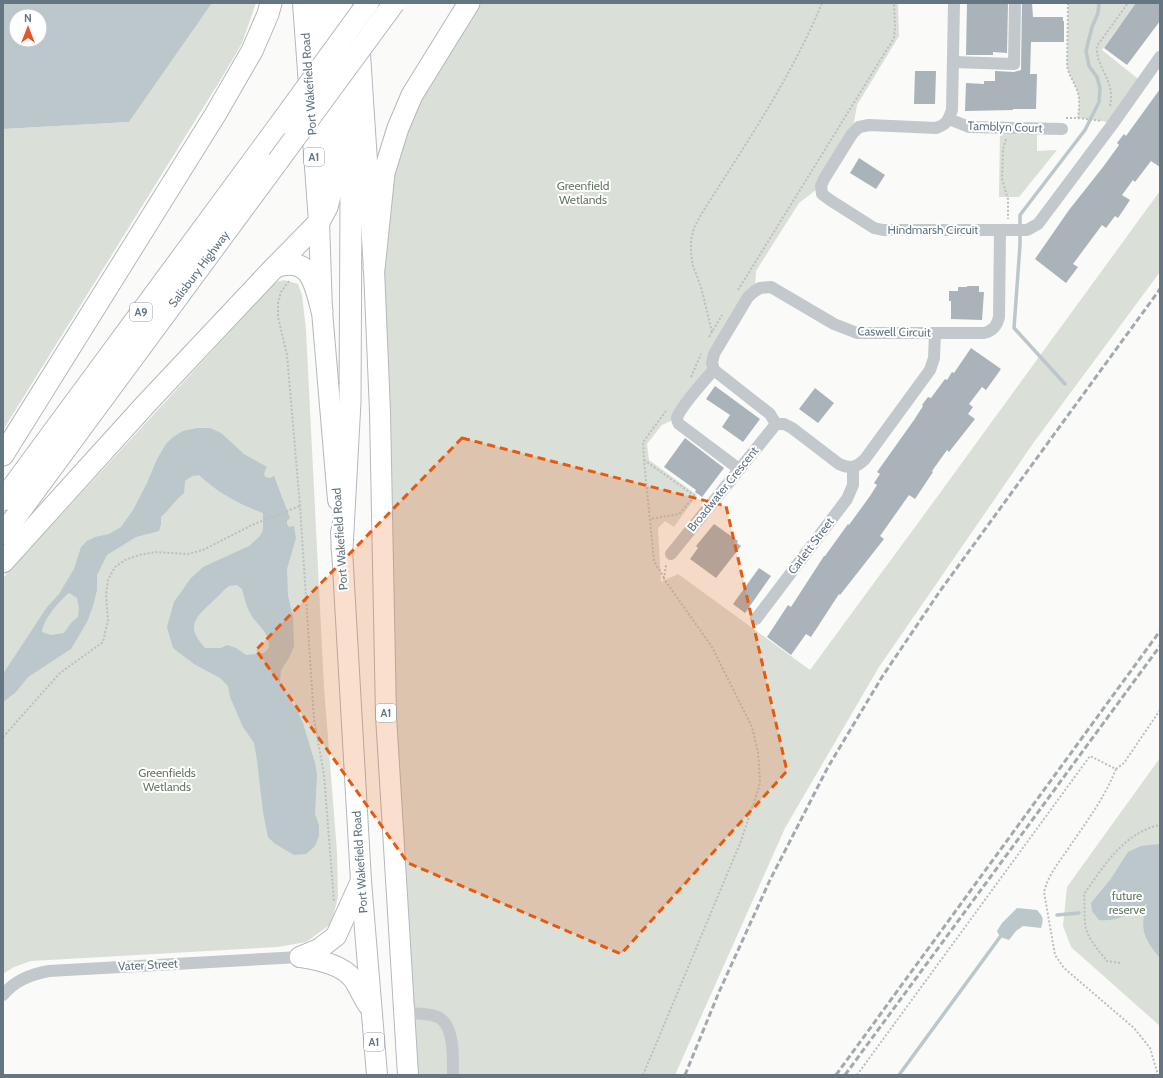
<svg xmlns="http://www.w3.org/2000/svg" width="1163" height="1078" viewBox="0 0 1163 1078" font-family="Cabin,sans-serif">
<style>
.green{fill:#dadfd7}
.water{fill:#bbc7cb;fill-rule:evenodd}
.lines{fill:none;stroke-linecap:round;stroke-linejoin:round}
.stream{stroke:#bbc7cb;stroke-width:3.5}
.building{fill:#aab3b9}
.trunk-casing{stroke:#b4b9bd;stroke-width:22}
.motorway-casing{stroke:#b4b9bd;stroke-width:23}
.path{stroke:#bbbfc2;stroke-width:2;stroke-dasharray:2 2;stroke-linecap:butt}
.minor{stroke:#c3c8cc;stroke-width:12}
.trunk{stroke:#fff;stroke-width:20}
.motorway{stroke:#fff;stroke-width:21}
.rail{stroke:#a2aab0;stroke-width:3;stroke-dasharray:6 3;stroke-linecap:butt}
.motorway-bridge-casing{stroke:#b4b9bd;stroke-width:23;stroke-linecap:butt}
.motorway-bridge{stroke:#fff;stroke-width:21}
.marked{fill:#e8590c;fill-opacity:0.2;stroke:#e8590c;stroke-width:3;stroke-dasharray:8 5;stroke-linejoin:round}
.labels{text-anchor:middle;stroke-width:4;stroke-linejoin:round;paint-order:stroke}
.shield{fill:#fff;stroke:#939fa8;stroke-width:1}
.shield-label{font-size:11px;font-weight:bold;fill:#657683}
.street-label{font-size:12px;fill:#657683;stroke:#fff}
.park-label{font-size:12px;fill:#687a64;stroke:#fff}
</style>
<rect width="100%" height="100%" fill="#fafaf8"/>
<g class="green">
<polygon points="212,3 256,3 242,43 221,79 3,430 3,129 129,122"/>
<polygon points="474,3 898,3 899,36 857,105 852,134 821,186 799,203 761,263 756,271 755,291 712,363 677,418 662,425 647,444 649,460 697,495 674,527 665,521 658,528 661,582 678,574 810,670 929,508 1160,191 1160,272 1034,442 879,667 785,828 675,1075 408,1075 374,269 385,267 388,194 403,131"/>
<path d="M1068,3H1136L1102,50L1142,82L1112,125L1103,121L1078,118C1079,109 1080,101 1078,93C1075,83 1069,76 1067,66Z"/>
<polygon points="1000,130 1035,132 1037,135 1037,151 1057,150 1019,197 999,197"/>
<polygon points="284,280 298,284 302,295 306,330 324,687 337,852 338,897 331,924 306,942 278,947 31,961 14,967 3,974 3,578 271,287 277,282"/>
<polygon points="1160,758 1160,1026 1071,947 1063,926 1067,887"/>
</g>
<g class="water">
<path d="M3,3H212L129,122L3,129ZM16,16H40V40H16Z"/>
<path d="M197,428H210L221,433L244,454L267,467L264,473L265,477L270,478L274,476L290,518L287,521V524L289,527L294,526L296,538L287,569L288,596L293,617L294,646L289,658L281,670L280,682L298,712L303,723L315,763L317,774L315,814L319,825V836L315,846L306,854L294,855L274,843L268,837L263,812L257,760L254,743L243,727L230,697L228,686L220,678L194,664L173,648L167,627L174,602L191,578L203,567L249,546L260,536L263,530V513C239,504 218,493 199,475L192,476L185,481L184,493C175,500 170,509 161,517V524L159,531L136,537L107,555L97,575V590L93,606L87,622L71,649L28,677L16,692L3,702V674L47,607L59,594L74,569L81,547L87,541L95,537L109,534L121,527L133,510L147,483L157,459L166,444L173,437L183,431ZM237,585L242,589C244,596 246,606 250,613C257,626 270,632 269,648L264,653L246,655L236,648L227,645L221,648H205C185,626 195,618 213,601C219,596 223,590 229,586ZM69,593L77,598L79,608L78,617L71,623L64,633L51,635L42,632C43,620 59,601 69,593Z"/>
<path d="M1160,844V958C1144,939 1139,928 1147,904C1130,913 1118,922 1099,920L1092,911L1091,903L1110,880L1128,852L1141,846Z"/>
<path d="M1017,908L1037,910C1043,917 1044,918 1041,928L1023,926L1016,931L1009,940L1000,937L997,931L1002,923Z"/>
</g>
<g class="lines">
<g class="stream">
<polyline points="1065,384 1014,328 1020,245 1020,215 1085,130 1099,102 1100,88 1097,77 1089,66 1086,51 1092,27 1098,13 1099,3"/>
<polyline points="1057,915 1079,913"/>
<polyline points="899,1075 1000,937"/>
</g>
</g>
<g class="building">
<polygon points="967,3 1008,3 1007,53 993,52 993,55 966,55"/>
<polygon points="1022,3 1032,3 1033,17 1063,17 1063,21 1064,21 1064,42 1031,42 1030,74 1037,74 1036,109 1013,109 1013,110 965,111 966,83 984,84 984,81 995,81 995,71 1014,72 1021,70"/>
<polygon points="1136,3 1160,3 1160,21 1127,65 1104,48"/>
<polygon points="915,71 936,71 935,104 914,104"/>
<polygon points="1160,89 1160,167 1151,161 1135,182 1133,180 1122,195 1130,200 1118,218 1115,216 1106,228 1102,225 1073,264 1078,267 1066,283 1035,259 1069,210 1103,167 1119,145 1117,143 1124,134 1126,136"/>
<polygon points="859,158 885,175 876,189 850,173"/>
<polygon points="967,286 979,286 979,292 984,292 982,320 951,319 951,301 949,301 949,291 958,291 958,287 967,287"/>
<polygon points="971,348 1001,369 986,390 982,387 969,404 973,407 968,414 975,419 949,452 947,450 932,471 933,472 915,499 909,495 880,536 884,539 840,595 839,594 811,637 806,634 791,655 767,637 788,605 791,607 824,556 825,556 848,524 849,525 870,496 877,485 874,483 880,474 877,472 914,420 923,406 922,405 928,397 931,398 945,379 947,380 952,372 954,373"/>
<polygon points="715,386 760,419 743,442 722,427 730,415 706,399"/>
<polygon points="815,388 834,403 818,423 799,409"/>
<polygon points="685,438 724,468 702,497 695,492 696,490 664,467"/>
<polygon points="714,524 738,541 737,543 741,546 716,578 690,559 698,548 696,546"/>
<polygon points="759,568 771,576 745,613 733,604"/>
</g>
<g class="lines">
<g class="trunk-casing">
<g id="trunk">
<polyline points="303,3 319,222 322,311 338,500"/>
<polyline points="359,39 374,269 380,412 386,716 408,1075"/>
<polyline points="341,532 361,881 377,1075"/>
<polyline points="300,957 319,949 336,936 360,883"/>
<path d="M300,957C318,960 342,964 354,980C359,988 363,997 368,1005"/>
</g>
</g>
<g class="motorway-casing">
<g id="motorway">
<path d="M275,267C311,255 315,284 322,311"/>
<polyline points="374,269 384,173 398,128 412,95 469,3"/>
<polyline points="3,455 215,115 252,51 268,14 271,3"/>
<polyline points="3,500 280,124"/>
<polyline points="3,534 278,161"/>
<polyline points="342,549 350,402 351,202 342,3"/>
<polyline points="3,562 145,405 272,270 319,222 327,207 334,180 323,3"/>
</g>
</g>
<g class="path">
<path d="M1068,3L1067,66C1069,76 1075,83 1078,93C1080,101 1079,109 1078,118"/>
<path d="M1110,106C1116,80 1095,67 1097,46L1128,3"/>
<polyline points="1066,118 1078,118 1102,121"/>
<polyline points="1006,139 1003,149 1002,179 1008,199 1008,219"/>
<polyline points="289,281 281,292 278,303 278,317 287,355 300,506 314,719 324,775 334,902"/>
<polyline points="738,290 894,38 895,26 894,3"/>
<path d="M712,332L701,287L693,266L691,252V240L694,228L702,213C745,145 791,78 822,3"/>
<polyline points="709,337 722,315"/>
<polyline points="691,377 701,354"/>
<polyline points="644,460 695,496 679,514 650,519"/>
<polyline points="664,578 654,561 644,460 643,442 666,411"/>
<polyline points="3,737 60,673 103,642 108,620 106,595 108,580 115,567 125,560 139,555 155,552 188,554 203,550 252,525 300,506"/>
<polyline points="1116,769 1124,763 1160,710"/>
<path d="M1120,963L1107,961C1099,951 1086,937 1085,923C1084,913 1085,904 1084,894C1104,866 1123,833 1160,825"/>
<polyline points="643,1075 741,841 759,787 760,780 758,752 752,727 712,647 664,579 666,565"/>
<path d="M857,1075L1090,756L1116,769C1105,797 1087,821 1070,846C1060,861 1048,875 1044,892L1055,955L1064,968L1134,1028L1150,1048L1158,1075"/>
</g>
<g class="minor">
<path d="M954,3L952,110C948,121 947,124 936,128L869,125L859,127L852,134L824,179L821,186L822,194L830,200L874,228L883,230H1027L1038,224L1112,125L1160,57"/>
<polyline points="953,62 1014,64 1015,3"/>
<polyline points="949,119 969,127 1062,129"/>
<path d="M935,333L934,358L930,370L865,459C856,468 850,469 839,464L792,428L784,424H776L770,414L714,370L712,363L714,354L748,297L755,291L760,288L771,287L834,324L857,333H984C993,331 997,326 999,317L1000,231"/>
<path d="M714,370C707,377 679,409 677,418C677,421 678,422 679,424L739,469"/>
<polyline points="671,554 776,424"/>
<polyline points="756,619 847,499 853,485 853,468"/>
<path d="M3,995C15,980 31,974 49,971L300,957"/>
<path d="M404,1013C414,1014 426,1013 435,1016C455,1021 453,1059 453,1075"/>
</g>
<use href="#trunk" class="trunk"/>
<use href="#motorway" class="motorway"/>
<g class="rail">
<polyline points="685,1075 719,992 770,880 828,767 882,677 940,591 1160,289"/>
<polyline points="836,1075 1160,631"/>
<polyline points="845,1075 1160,646"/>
</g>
<g class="motorway-bridge-casing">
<g id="motorway-bridge">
<polyline points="280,124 368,3"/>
<polyline points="278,161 394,3"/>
</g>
</g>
<use href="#motorway-bridge" class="motorway-bridge"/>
</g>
<path class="marked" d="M462,438L726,506L787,771L621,954L408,863L256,650Z"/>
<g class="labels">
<g class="shield">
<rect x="304" y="148" width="20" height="18" rx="3"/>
<rect x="130" y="303" width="22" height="18" rx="3"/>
<rect x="376" y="704" width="20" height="18" rx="3"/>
<rect x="364" y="1033" width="20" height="18" rx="3"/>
</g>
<g class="shield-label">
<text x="314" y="161">A1</text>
<text x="141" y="316">A9</text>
<text x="386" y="717">A1</text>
<text x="374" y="1046">A1</text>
</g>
<g class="street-label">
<text transform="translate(309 84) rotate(-94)" y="4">Port Wakefield Road</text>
<text transform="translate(1005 127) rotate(2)" y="4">Tamblyn Court</text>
<text x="933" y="234">Hindmarsh Circuit</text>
<text transform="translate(199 269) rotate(-53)" y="4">Salisbury Highway</text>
<text transform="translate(894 332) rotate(1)" y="4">Caswell Circuit</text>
<text transform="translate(723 489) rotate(-51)" y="4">Broadwater Crescent</text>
<text transform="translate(340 539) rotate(-94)" y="4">Port Wakefield Road</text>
<text transform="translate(811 546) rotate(-53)" y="4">Carlett Street</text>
<text transform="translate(360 862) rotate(-94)" y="4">Port Wakefield Road</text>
<text transform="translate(148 965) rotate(-3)" y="4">Vater Street</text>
</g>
<g class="park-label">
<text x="583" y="190">Greenfield<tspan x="583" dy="14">Wetlands</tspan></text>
<text x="167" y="777">Greenfields<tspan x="167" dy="14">Wetlands</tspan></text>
<text x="1127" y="900">future<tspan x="1127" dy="14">reserve</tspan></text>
</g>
</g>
<rect width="1163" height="1078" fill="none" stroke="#657683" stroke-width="8"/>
<g transform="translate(28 28)"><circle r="19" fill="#ffffff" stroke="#c1c8cd"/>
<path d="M0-3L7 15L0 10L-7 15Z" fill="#e4572e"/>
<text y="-6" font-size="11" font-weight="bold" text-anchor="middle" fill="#657683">N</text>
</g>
</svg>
